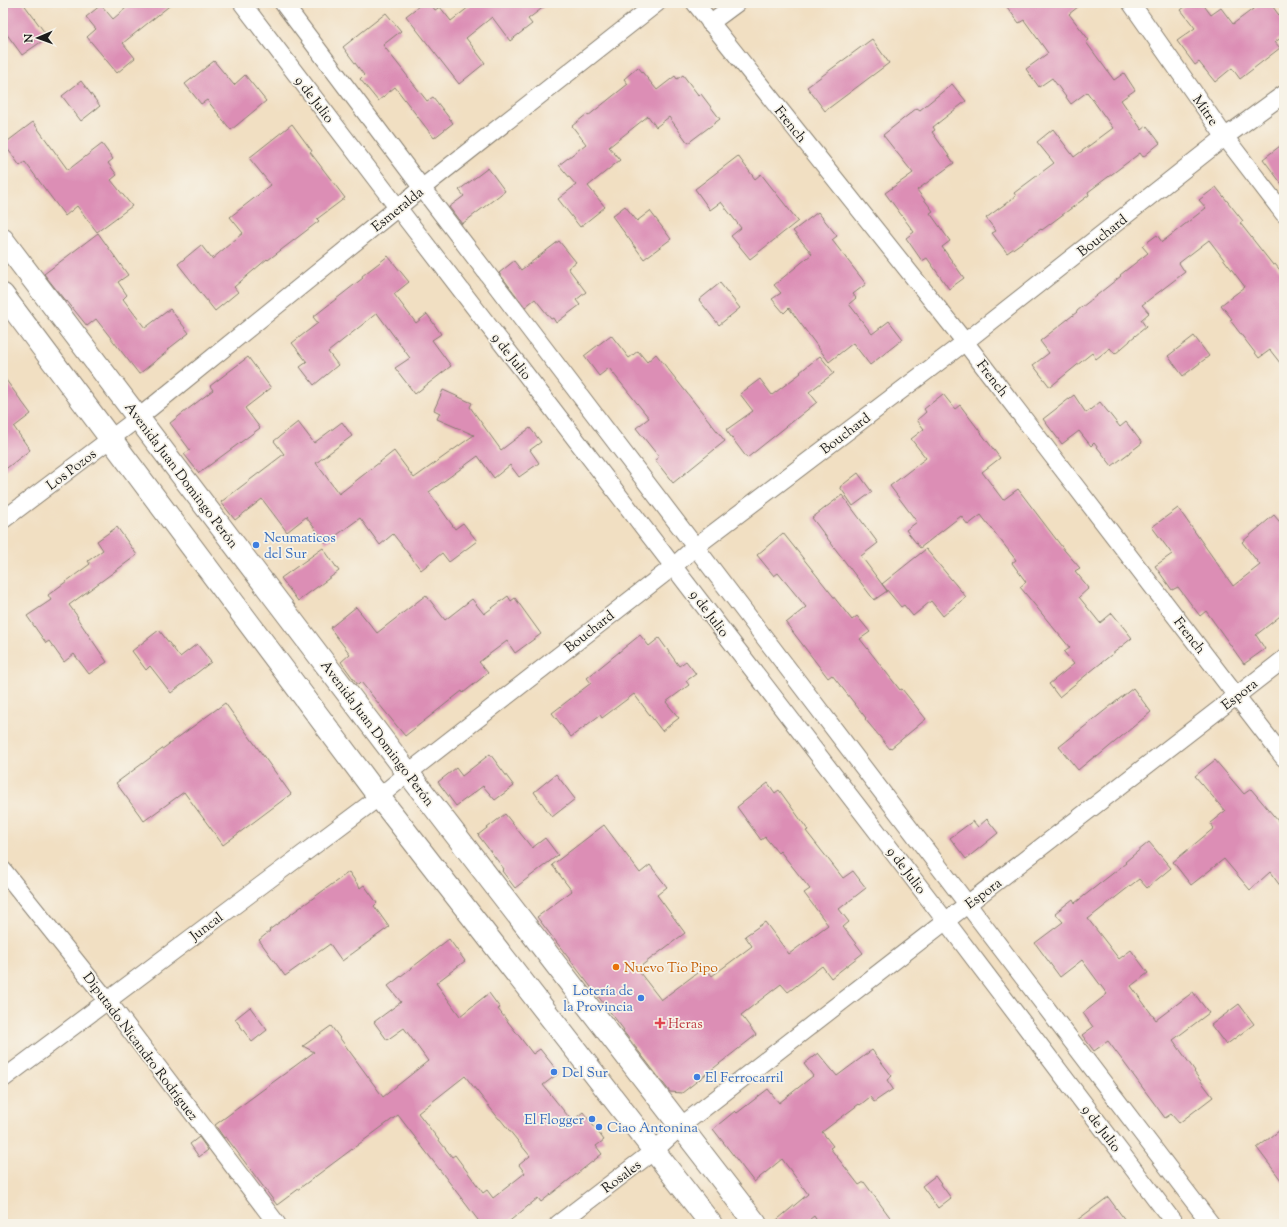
<svg xmlns="http://www.w3.org/2000/svg" width="1287" height="1227" viewBox="0 0 1287 1227" font-family="'Sorts Mill Goudy',serif">
<style>
.building{fill:#dc8eb5;fill-rule:evenodd}
.lines{fill:none;stroke-linecap:round;stroke-linejoin:round}
.street-casing{stroke:#867e6f;stroke-width:19}
.secondary-casing{stroke:#867e6f;stroke-width:24}
.street{stroke:#fff;stroke-width:17}
.secondary{stroke:#fff;stroke-width:22}
.shop-dot{fill:#3f7fe0;stroke:#f7f3e8;stroke-width:1.5}
.food-dot{fill:#e8710a;stroke:#f7f3e8;stroke-width:1.5}
.health-dot{fill:#e0444e;stroke:#f7f3e8;stroke-width:1.5}
.labels{text-anchor:middle;stroke-width:3.5;stroke-linejoin:round;paint-order:stroke}
.street-label{font-size:14px;fill:#1c1c1c;stroke:#f7f3e8}
.shop-label{font-size:14px;fill:#366cbe;stroke:#f7f3e8;text-anchor:start}
.food-label{font-size:14px;fill:#c56008;stroke:#f7f3e8;text-anchor:start}
.health-label{font-size:14px;fill:#be3a42;stroke:#f7f3e8;text-anchor:start}
</style>
<rect width="100%" height="100%" fill="#f7f3e8"/>
<filter id="ink" filterUnits="userSpaceOnUse"><feTurbulence type="fractalNoise" baseFrequency=".025" numOctaves="2"/><feDisplacementMap in="SourceGraphic" scale="8" xChannelSelector="R" yChannelSelector="G"/><feConvolveMatrix kernelMatrix="1 2 1 2 8 2 1 2 1" color-interpolation-filters="sRGB"/></filter>
<filter id="wash" filterUnits="userSpaceOnUse"><feTurbulence type="fractalNoise" baseFrequency=".012" numOctaves="4" result="noise"/><feDisplacementMap in="SourceGraphic" scale="16" xChannelSelector="R" yChannelSelector="G"/><feGaussianBlur stdDeviation="0.9" result="paint"/><feColorMatrix in="noise" values="0 0 0 0 0 0 0 0 0 0 0 0 0 0 0 0 0 1.4 0 .05"/><feComposite in="paint" operator="in"/></filter>
<g filter="url(#wash)">
<rect width="100%" height="100%" fill="#f1dfc2"/>
<g id="blocks">
<g class="building">
<polygon points="9,3 23,3 48,37 22,55 3,29 3,7"/>
<polygon points="132,3 173,3 123,43 135,58 117,73 87,37 96,29 86,17 101,5 113,19"/>
<polygon points="423,3 430,3 435,10 440,7 451,21 474,3 549,3 528,19 532,24 510,41 492,17 466,38 485,63 459,84 406,16"/>
<polygon points="1004,3 1083,3 1069,14 1089,40 1086,42 1114,80 1124,73 1135,90 1121,100 1142,130 1147,126 1160,143 1143,157 1140,153 1088,192 1089,195 1042,230 1041,229 1007,253 992,233 996,231 986,218 1016,196 1014,193 1054,163 1037,142 1053,129 1074,157 1113,128 1087,92 1071,104 1052,78 1039,87 1026,69 1048,53 1024,20 1019,23"/>
<polygon points="1190,3 1202,3 1211,15 1221,8 1233,24 1261,3 1270,3 1284,22 1284,36 1275,42 1280,48 1240,79 1232,68 1215,82 1199,62 1195,65 1177,41 1195,28 1181,10"/>
<polygon points="386,13 401,31 383,45 427,101 433,97 453,123 434,138 395,87 378,101 360,79 364,75 343,47"/>
<polygon points="872,39 889,63 825,111 807,87"/>
<polygon points="214,61 234,85 245,75 266,101 231,130 207,100 201,104 185,84"/>
<polygon points="638,67 657,90 675,76 677,79 683,75 699,96 701,94 720,119 688,143 669,117 656,127 648,116 609,147 620,160 588,186 605,207 580,227 558,199 576,185 559,165 586,144 572,126 587,114 588,116 628,84 624,79"/>
<polygon points="81,81 100,106 81,121 62,96"/>
<polygon points="952,84 966,101 933,127 935,130 932,132 954,163 917,190 933,211 930,213 950,241 942,247 964,278 949,289 927,258 922,261 906,238 914,232 885,193 913,173 883,135 917,108 920,110"/>
<polygon points="33,122 68,170 102,144 113,159 108,163 117,175 111,180 132,206 97,232 77,206 65,216 25,162 20,166 4,144"/>
<polygon points="292,124 312,151 310,152 345,198 317,219 319,221 268,260 267,259 234,287 238,292 215,311 178,264 201,245 212,259 243,233 230,217 271,185 249,158"/>
<polygon points="1284,143 1284,187 1263,159"/>
<polygon points="738,156 755,179 761,174 798,221 750,259 731,236 741,228 721,202 710,210 695,189"/>
<polygon points="488,168 505,191 462,224 449,207 464,196 459,190"/>
<polygon points="1216,187 1243,221 1240,223 1273,265 1275,264 1284,275 1284,368 1270,350 1259,358 1230,320 1232,319 1221,305 1245,287 1209,240 1179,263 1185,272 1142,305 1149,313 1141,320 1146,327 1130,340 1130,341 1115,354 1110,348 1096,359 1092,353 1050,387 1033,365 1049,353 1040,341 1077,312 1077,311 1121,276 1120,275 1148,253 1142,246 1157,235 1162,242 1206,208 1199,200"/>
<polygon points="625,206 637,221 650,211 671,239 644,259 612,216"/>
<polygon points="818,212 837,236 832,240 866,284 853,294 856,298 849,304 872,334 889,321 903,339 870,365 853,343 829,362 789,308 784,313 772,299 781,293 774,285 812,254 793,231"/>
<polygon points="98,233 128,275 118,282 127,295 123,299 145,328 170,309 189,333 167,350 168,351 139,374 96,319 87,326 67,301 66,302 44,274"/>
<polygon points="559,241 576,262 568,268 586,292 576,300 580,305 556,323 553,318 551,319 535,299 525,307 499,273 514,261 521,270"/>
<polygon points="388,256 409,282 394,294 416,323 427,314 441,334 432,340 451,366 415,394 395,368 410,358 377,313 328,352 338,365 314,385 300,367 307,362 292,343 318,323 313,317 363,278 362,276"/>
<polygon points="720,283 740,308 719,325 699,300"/>
<polygon points="611,335 629,358 638,351 647,362 656,354 725,441 673,483 655,460 659,457 636,428 649,418 609,368 599,376 584,356"/>
<polygon points="1194,336 1209,356 1183,376 1168,356"/>
<polygon points="820,356 834,373 809,392 817,402 747,458 726,430 753,411 740,394 760,379 772,395 801,373 800,372"/>
<polygon points="248,357 271,388 245,408 260,428 199,473 184,454 190,450 170,423 213,390 210,386"/>
<polygon points="3,376 31,414 14,427 30,450 3,471"/>
<polygon points="443,390 472,403 470,407 501,450 530,428 541,442 530,450 539,463 519,477 510,465 494,478 478,456 429,492 455,529 463,523 477,541 449,562 442,553 421,570 393,534 380,545 360,518 326,543 306,517 287,532 262,499 235,520 221,502 284,454 274,441 298,422 314,443 342,422 352,436 316,463 339,494 394,451 414,478 474,435 437,419 440,413 434,410"/>
<polygon points="943,394 955,409 960,405 1000,458 982,472 1003,500 1018,489 1065,551 1080,568 1075,571 1089,588 1079,597 1100,623 1112,613 1132,638 1059,697 1049,684 1074,664 1064,652 1070,648 1020,587 1026,582 1012,563 1016,560 981,515 968,525 961,516 920,548 906,530 917,522 890,486 926,458 911,439 924,429 917,420 926,412 924,409"/>
<polygon points="1074,395 1086,413 1100,402 1120,427 1126,422 1142,443 1112,466 1094,443 1091,446 1079,431 1062,444 1043,419"/>
<polygon points="858,473 872,492 853,506 840,487"/>
<polygon points="842,495 878,543 861,556 887,591 874,600 812,518"/>
<polygon points="1178,508 1233,586 1260,565 1242,542 1274,515 1284,527 1284,613 1256,635 1265,649 1244,664 1206,611 1200,616 1178,587 1172,590 1155,566 1172,554 1152,527"/>
<polygon points="117,527 137,555 69,605 78,617 77,618 107,662 89,674 74,654 64,662 49,641 46,643 27,616 51,600 48,595 90,564 88,561 103,550 97,541"/>
<polygon points="783,533 852,620 857,616 870,632 860,639 900,690 902,689 926,719 890,749 865,719 866,718 832,675 828,678 786,623 806,607 778,573 774,576 757,555"/>
<polygon points="323,548 339,571 298,601 281,578"/>
<polygon points="926,549 966,597 943,616 931,601 913,616 904,605 901,607 882,584"/>
<polygon points="426,595 445,620 472,599 484,614 508,596 511,601 515,598 541,634 515,653 507,641 479,662 488,673 463,693 462,691 405,736 361,682 358,685 341,662 350,654 330,628 356,607 377,633"/>
<polygon points="159,630 180,657 197,644 211,662 171,693 150,666 146,670 132,651"/>
<polygon points="640,635 649,646 659,638 679,666 686,661 696,674 686,681 689,685 666,702 679,718 662,731 634,694 602,718 600,715 571,737 552,713 591,683 587,678"/>
<polygon points="1133,688 1151,712 1097,757 1095,756 1078,770 1059,747"/>
<polygon points="225,703 291,794 223,845 184,792 144,821 116,783"/>
<polygon points="490,754 514,786 495,800 483,786 456,806 438,782 456,768 462,776"/>
<polygon points="1215,760 1244,794 1251,789 1284,828 1284,891 1270,872 1250,890 1224,859 1191,885 1173,862 1214,828 1210,823 1225,811 1195,776"/>
<polygon points="556,774 575,799 552,817 534,792"/>
<polygon points="768,783 775,793 779,790 808,830 806,831 843,878 853,871 866,888 839,909 849,922 843,927 863,953 831,978 822,966 788,992 781,984 741,1015 756,1035 682,1093 670,1092 623,1031 624,1030 537,917 572,891 552,865 604,825 640,873 650,865 667,887 657,895 685,933 637,969 661,1000 705,967 712,976 752,946 745,936 765,922 789,954 828,925 804,893 810,889 780,851 778,853 765,837 761,840 737,807"/>
<polygon points="505,814 532,848 545,838 558,855 515,888 502,871 504,869 478,835"/>
<polygon points="987,819 998,833 966,859 950,838 973,821 978,827"/>
<polygon points="1149,842 1171,868 1147,888 1139,879 1088,919 1119,959 1131,950 1148,973 1131,986 1156,1020 1193,992 1209,1013 1173,1040 1195,1071 1194,1072 1213,1097 1179,1123 1171,1114 1165,1118 1108,1041 1094,1051 1082,1035 1093,1027 1083,1013 1107,994 1082,960 1060,977 1035,943 1063,922 1055,913 1073,899 1075,903 1126,863 1125,862"/>
<polygon points="349,872 360,888 364,885 377,903 374,906 389,927 342,961 330,944 285,976 259,940 270,931 269,930"/>
<path d="M449,939L465,961L436,983L460,1016L489,993L500,1008L498,1009L533,1054L540,1049L559,1073L543,1085L572,1121L583,1112L604,1140L596,1146L602,1154L541,1202L538,1198L506,1224H481L398,1115L277,1205L226,1137L224,1138L215,1125L314,1052L303,1046L331,1026L383,1097L428,1061L404,1028L387,1040L374,1022L401,1002L388,986ZM465,1076L499,1119H500L530,1156L519,1165L525,1173L493,1198L487,1190L483,1193L455,1155L452,1157L418,1113Z"/>
<polygon points="1239,1004 1254,1024 1226,1045 1211,1025"/>
<polygon points="250,1007 267,1030 252,1042 235,1019"/>
<polygon points="872,1050 892,1076 887,1080 893,1089 874,1102 870,1097 860,1105 859,1104 822,1132 833,1146 830,1148 859,1185 864,1182 895,1224 819,1224 814,1216 804,1224 772,1224 808,1194 782,1159 754,1182 713,1129 735,1111 737,1113 768,1089 779,1103 813,1076 804,1064 818,1053 837,1076"/>
<polygon points="1284,1127 1284,1184 1257,1148"/>
<polygon points="199,1137 208,1150 199,1157 190,1144"/>
<polygon points="935,1176 951,1198 938,1208 922,1186"/>
<polygon points="1108,1197 1128,1224 1072,1224"/>
</g>
</g>
</g>
<g filter="url(#ink)">
<use href="#blocks" fill-opacity="0" stroke="#867e6f" stroke-width="1"/>
<g class="lines">
<g class="street-casing">
<g id="street">
<polyline points="242,3 398,208 945,920 1175,1224"/>
<polyline points="283,3 422,188 1211,1224"/>
<polyline points="695,3 965,342 1284,758"/>
<polyline points="1131,3 1225,137 1284,214"/>
<polyline points="710,23 737,3"/>
<polyline points="3,520 138,418 422,188 657,3"/>
<polyline points="3,870 107,1000 277,1224"/>
<polyline points="3,1079 379,797 408,773 674,566 695,547 965,342 1225,137 1284,94"/>
<polyline points="558,1224 655,1150 681,1126 1284,659"/>
</g>
</g>
<g class="secondary-casing">
<g id="secondary">
<polyline points="3,240 408,773 756,1224"/>
<polyline points="3,295 379,797 711,1224"/>
</g>
</g>
<use href="#street" class="street"/>
<use href="#secondary" class="secondary"/>
</g>
</g>
<g class="shop-dot">
<circle cx="256" cy="545" r="4"/>
<circle cx="641" cy="998" r="4"/>
<circle cx="554" cy="1072" r="4"/>
<circle cx="697" cy="1077" r="4"/>
<circle cx="592" cy="1119" r="4"/>
<circle cx="599" cy="1127" r="4"/>
</g>
<circle class="food-dot" cx="616" cy="967" r="4"/>
<path class="health-dot" d="M658 1017h4v4h4v4h-4v4h-4v-4h-4v-4h4z"/>
<g class="labels">
<g class="street-label">
<text transform="translate(315 99) rotate(53)" y="5">9 de Julio</text>
<text transform="translate(1206 110) rotate(55)" y="5">Mitre</text>
<text transform="translate(791 124) rotate(51)" y="5">French</text>
<text transform="translate(397 209) rotate(-39)" y="5">Esmeralda</text>
<text transform="translate(1102 235) rotate(-38)" y="5">Bouchard</text>
<text transform="translate(512 356) rotate(52)" y="5">9 de Julio</text>
<text transform="translate(993 378) rotate(52)" y="5">French</text>
<text transform="translate(845 433) rotate(-37)" y="5">Bouchard</text>
<text transform="translate(71 469) rotate(-37)" y="5">Los Pozos</text>
<text transform="translate(182 475) rotate(53)" y="5">Avenida Juan Domingo Perón</text>
<text transform="translate(710 613) rotate(53)" y="5">9 de Julio</text>
<text transform="translate(589 631) rotate(-38)" y="5">Bouchard</text>
<text transform="translate(1190 635) rotate(52)" y="5">French</text>
<text transform="translate(1239 694) rotate(-38)" y="5">Espora</text>
<text transform="translate(378 733) rotate(53)" y="5">Avenida Juan Domingo Perón</text>
<text transform="translate(907 870) rotate(53)" y="5">9 de Julio</text>
<text transform="translate(983 893) rotate(-37)" y="5">Espora</text>
<text transform="translate(206 926) rotate(-37)" y="5">Juncal</text>
<text transform="translate(141 1046) rotate(53)" y="5">Diputado Nicandro Rodríguez</text>
<text transform="translate(1102 1128) rotate(53)" y="5">9 de Julio</text>
<text transform="translate(621 1176) rotate(-37)" y="5">Rosales</text>
</g>
<g class="shop-label">
<text x="264" y="542">Neumaticos<tspan x="264" dy="16">del Sur</tspan></text>
<text x="633" y="995" text-anchor="end">Lotería de<tspan x="633" dy="16">la Provincia</tspan></text>
<text x="562" y="1077">Del Sur</text>
<text x="705" y="1082">El Ferrocarril</text>
<text x="584" y="1124" text-anchor="end">El Flogger</text>
<text x="607" y="1132">Ciao Antonina</text>
</g>
<g class="food-label">
<text x="624" y="972">Nuevo Tío Pipo</text>
</g>
<g class="health-label">
<text x="668" y="1028">Heras</text>
</g>
</g>
<rect width="1287" height="1227" fill="none" stroke="#f7f3e8" stroke-width="16"/>
<g transform="translate(38 38) rotate(268)" stroke="#f7f3e8" stroke-width="3" paint-order="stroke">
<path d="M0-3L7 15L0 10L-7 15Z" fill="#1c1c1c"/>
<text y="-6" font-size="11" font-weight="bold" text-anchor="middle" fill="#1c1c1c">N</text>
</g>
</svg>
